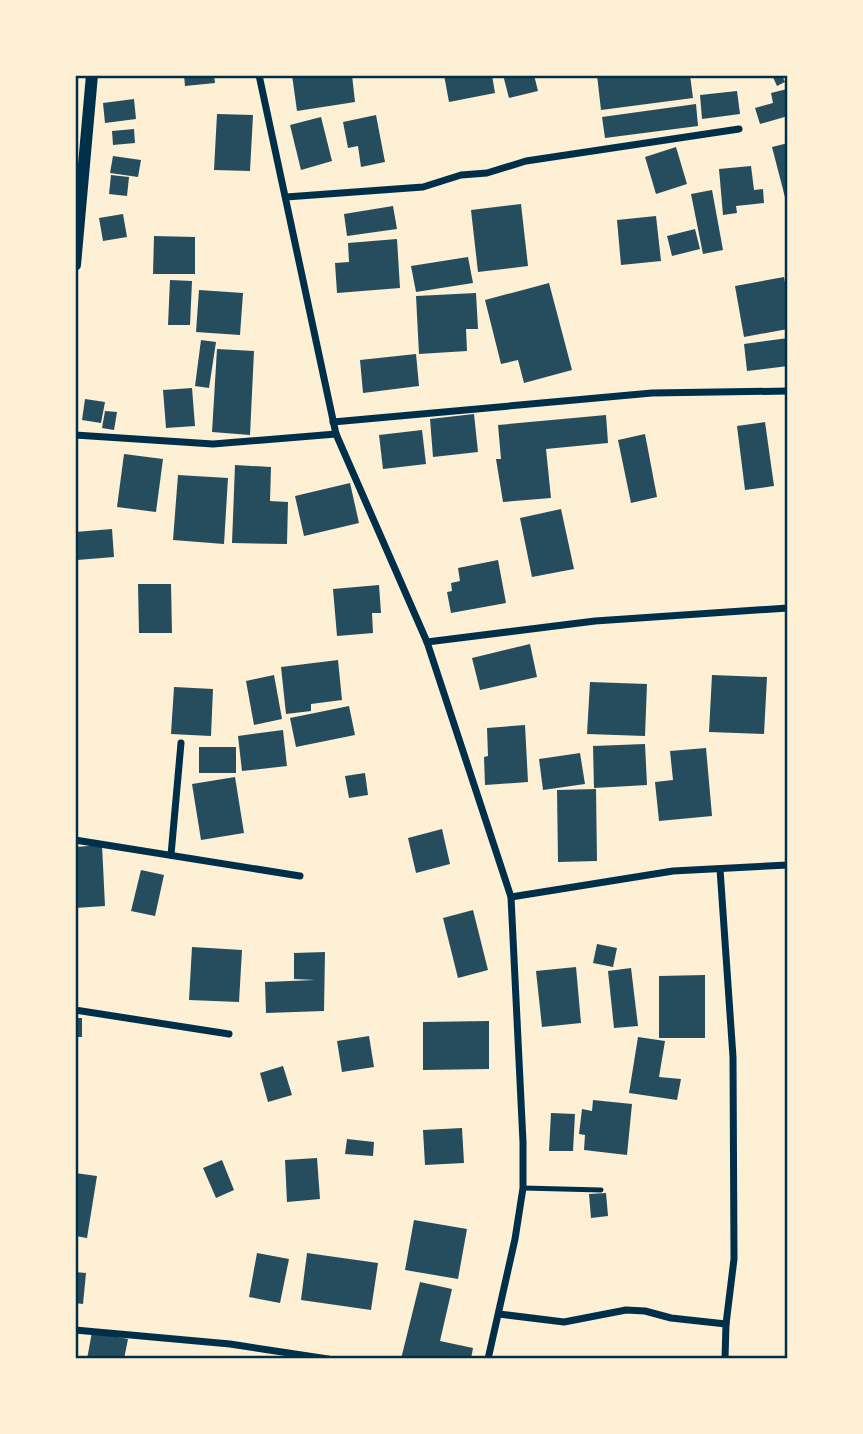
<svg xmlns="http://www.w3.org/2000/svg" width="863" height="1434" viewBox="0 0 863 1434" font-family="'DejaVu Sans',sans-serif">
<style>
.building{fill:#264d5e}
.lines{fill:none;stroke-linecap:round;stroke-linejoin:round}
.service{stroke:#003049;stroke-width:5}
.minor{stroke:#003049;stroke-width:7}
.tertiary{stroke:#003049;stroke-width:12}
.neatline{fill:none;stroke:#003049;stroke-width:2.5}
</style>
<rect width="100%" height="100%" fill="#fdf0d5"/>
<g class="building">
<polygon points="184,75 214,75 215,83 185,86"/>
<polygon points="292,75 352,75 355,102 297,111"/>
<polygon points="444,75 492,75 495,93 449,102"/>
<polygon points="503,75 534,75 538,91 509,98"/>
<polygon points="597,75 690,75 693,98 601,110"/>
<polygon points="772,75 782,75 785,82 777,86"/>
<polygon points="787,89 788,116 760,124 755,108 773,103 771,93"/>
<polygon points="737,91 740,114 702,119 700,95"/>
<polygon points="134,99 136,119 105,123 103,103"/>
<polygon points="696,104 698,126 605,138 602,117"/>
<polygon points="217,114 253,115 250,171 214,170"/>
<polygon points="376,115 385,162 361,167 358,146 348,148 343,122"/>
<polygon points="321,117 332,161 301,170 290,125"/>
<polygon points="134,129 135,143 113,145 112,131"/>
<polygon points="788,143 788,205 787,205 772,147"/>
<polygon points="676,147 687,184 656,194 645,157"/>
<polygon points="113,156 141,160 138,177 110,173"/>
<polygon points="751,166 754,190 763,189 764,203 736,206 737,213 723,215 719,169"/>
<polygon points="111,175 129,177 127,196 109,194"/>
<polygon points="712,190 723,250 703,254 691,194"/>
<polygon points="521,204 528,266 478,272 471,210"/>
<polygon points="393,206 397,229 347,236 344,214"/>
<polygon points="123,214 127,237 103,241 99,218"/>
<polygon points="656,216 661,261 621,265 617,220"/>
<polygon points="695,229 700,249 672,256 667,236"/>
<polygon points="154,236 195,237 195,274 153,274"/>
<polygon points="397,239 400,288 337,293 335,263 349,262 348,243"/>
<polygon points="468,257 473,283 416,292 411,266"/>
<polygon points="784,277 788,298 788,329 744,337 735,286"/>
<polygon points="170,280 192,281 190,325 168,325"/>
<polygon points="549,283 572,370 524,383 518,360 501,364 485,300"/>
<polygon points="199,290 243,293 240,335 196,332"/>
<polygon points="476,293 478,329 466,329 467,351 419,354 416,296"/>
<polygon points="788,338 788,366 747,371 744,344"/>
<polygon points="201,340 216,342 209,388 195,386"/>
<polygon points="217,349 254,351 250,435 212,432"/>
<polygon points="416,354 419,386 363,393 360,360"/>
<polygon points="192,388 195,426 166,428 163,390"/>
<polygon points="85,399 105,402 101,423 82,420"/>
<polygon points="105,411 117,412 114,430 102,428"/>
<polygon points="474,414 478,452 433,457 430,419"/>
<polygon points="606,415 608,443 546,449 551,498 503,502 496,459 501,459 498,425"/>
<polygon points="765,422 774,486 745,490 737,426"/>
<polygon points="422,430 426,464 383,469 379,435"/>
<polygon points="645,434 657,497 631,503 618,440"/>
<polygon points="124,454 163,459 156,512 117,507"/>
<polygon points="235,465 271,467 270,501 288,502 287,544 232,543"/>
<polygon points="178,475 228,478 224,544 173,540"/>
<polygon points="350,483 359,523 304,536 295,496"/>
<polygon points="561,509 574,569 532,577 520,518"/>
<polygon points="112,529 114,557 77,560 75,532"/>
<polygon points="498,560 506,603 451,613 447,592 452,591 451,583 460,581 458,568"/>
<polygon points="138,584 171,584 172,633 139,633"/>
<polygon points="379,585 381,613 372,613 373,633 337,636 333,589"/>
<polygon points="530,644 537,677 480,690 472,658"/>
<polygon points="338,660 342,700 311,704 311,711 286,714 281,667"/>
<polygon points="274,675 282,719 254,725 246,681"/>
<polygon points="712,675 767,677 764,734 709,732"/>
<polygon points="590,682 647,684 645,736 587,734"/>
<polygon points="174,687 213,689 211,736 171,734"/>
<polygon points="349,706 355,735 296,747 290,718"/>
<polygon points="525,725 528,782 485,785 484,757 488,756 487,728"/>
<polygon points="283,730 287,766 242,771 238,736"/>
<polygon points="645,744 647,785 594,788 593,746"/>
<rect x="199" y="747" width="37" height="26"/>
<polygon points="706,748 712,816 659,821 655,782 673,780 670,751"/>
<polygon points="580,753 585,784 543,790 539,759"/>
<polygon points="365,773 368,795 349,798 345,776"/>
<polygon points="235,777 244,833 201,840 192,784"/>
<polygon points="596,789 597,861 558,862 557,790"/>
<polygon points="442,829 450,864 416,873 408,838"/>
<polygon points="102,845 105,906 75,908 75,847"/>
<polygon points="141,870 164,875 155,916 131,911"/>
<polygon points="473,910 488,970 458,978 443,918"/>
<polygon points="597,944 617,948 613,967 593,963"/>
<polygon points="192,947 242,950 239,1002 189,1000"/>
<polygon points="325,952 324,1011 266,1013 265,982 315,980 294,979 294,953"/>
<polygon points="576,967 581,1023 542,1027 536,971"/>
<polygon points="631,968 638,1026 614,1028 608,971"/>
<polygon points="705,975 705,1038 659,1038 659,976"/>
<rect x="75" y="1018" width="7" height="19"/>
<polygon points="489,1021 489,1069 423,1070 423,1022"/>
<polygon points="369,1036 374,1067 342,1072 337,1041"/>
<polygon points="638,1037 665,1041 659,1077 681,1079 677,1100 629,1093"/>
<polygon points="283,1066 292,1095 268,1102 260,1073"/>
<polygon points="593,1100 632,1104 627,1155 584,1150 585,1135 579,1134 582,1109 592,1111"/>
<polygon points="551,1113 575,1114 573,1151 549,1151"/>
<polygon points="462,1128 464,1163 425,1165 423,1130"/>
<polygon points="347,1139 374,1142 373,1156 345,1154"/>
<polygon points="317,1158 320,1199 287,1202 285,1160"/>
<polygon points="222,1160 234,1190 216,1198 203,1168"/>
<polygon points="75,1173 97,1176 87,1238 75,1236"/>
<polygon points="606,1193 608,1216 591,1218 589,1194"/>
<polygon points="414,1220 467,1229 458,1279 405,1270"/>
<polygon points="257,1253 289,1259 280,1303 249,1297"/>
<polygon points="307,1253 378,1263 371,1310 301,1300"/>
<polygon points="75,1272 86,1273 83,1304 75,1303"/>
<polygon points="420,1282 452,1289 440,1341 473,1348 471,1359 401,1359"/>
<polygon points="92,1332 128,1339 124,1359 87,1359"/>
</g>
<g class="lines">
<polyline class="service" points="523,1188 601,1190"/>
<g class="minor">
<polyline points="259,75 336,434 427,642 511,897 523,1142 523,1188 515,1239 488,1359"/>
<polyline points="286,197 423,187 461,175 487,173 526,161 739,129"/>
<polyline points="333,422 652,393 788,391"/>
<polyline points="75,435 213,444 336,434"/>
<polyline points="427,642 595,621 788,608"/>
<polyline points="75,840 300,876"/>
<polyline points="171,855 181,743"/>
<polyline points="511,897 673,871 788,865"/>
<polyline points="75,1010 229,1034"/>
<polyline points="499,1314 564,1322 626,1310 645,1311 671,1318 726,1324 734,1259 733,1057 720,869"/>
<polyline points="75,1330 230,1344 328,1359"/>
<polyline points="725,1359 726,1324"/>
</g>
<polyline class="tertiary" points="75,265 92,75"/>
</g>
<rect width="863" height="1434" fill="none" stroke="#fdf0d5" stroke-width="154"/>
<rect x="77" y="77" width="709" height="1280" class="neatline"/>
</svg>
